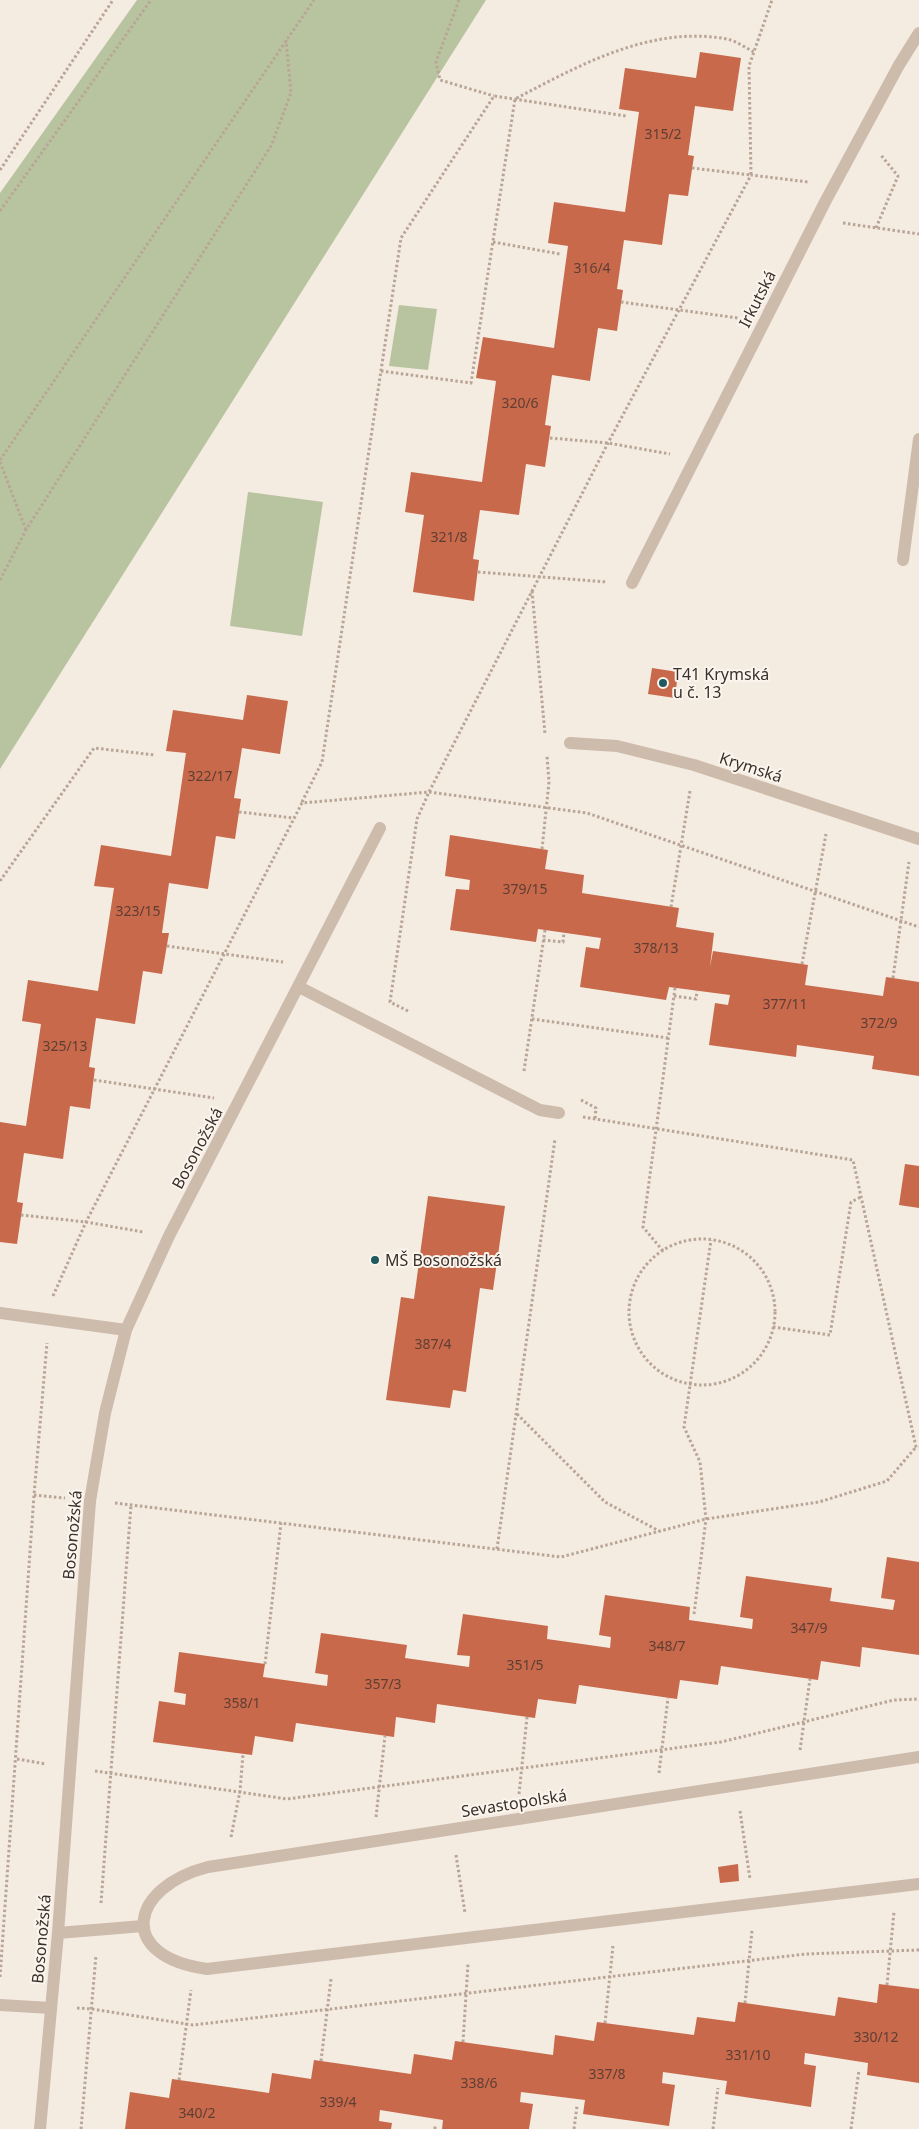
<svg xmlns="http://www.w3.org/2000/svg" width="919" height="2129" viewBox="0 0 919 2129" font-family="'Noto Sans',sans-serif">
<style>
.green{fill:#b8c4a0}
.building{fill:#c8694b}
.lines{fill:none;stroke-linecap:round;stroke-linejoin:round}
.path{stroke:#b9a596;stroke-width:3;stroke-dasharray:2.5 2.5;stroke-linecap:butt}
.lane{stroke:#cdbbac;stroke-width:12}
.street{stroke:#cdbbac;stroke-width:12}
.poi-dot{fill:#1f5a5e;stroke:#fbf5ee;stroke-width:2}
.labels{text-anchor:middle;stroke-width:4;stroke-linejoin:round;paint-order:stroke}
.number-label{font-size:14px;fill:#5e3e33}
.street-label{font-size:16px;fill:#3b302b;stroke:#fbf5ee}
.poi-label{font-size:16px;fill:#3b302b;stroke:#fbf5ee;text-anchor:start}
</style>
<rect width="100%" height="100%" fill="#f4ebe1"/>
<g class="green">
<polygon points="137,0 486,0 0,769 0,193"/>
<polygon points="399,305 437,309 428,370 389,366"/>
<polygon points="248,492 323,502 302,636 230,626"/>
</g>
<g class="building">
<polygon points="700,52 741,58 733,111 695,106 688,155 694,156 688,196 669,194 662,245 624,240 617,289 623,290 617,331 598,328 590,381 552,375 545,425 551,426 545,467 526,464 519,515 480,510 473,559 479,560 474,601 413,592 424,515 405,512 411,472 482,482 496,381 476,378 483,337 554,348 568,246 548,243 554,202 625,212 639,112 619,109 625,68 696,78"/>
<polygon points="652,668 678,672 675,698 648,694"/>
<polygon points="247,695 288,701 280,754 242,748 234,798 241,799 235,839 216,836 208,889 169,883 162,933 169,933 162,974 143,971 135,1024 96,1018 89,1067 95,1068 90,1109 70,1106 63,1159 24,1153 17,1202 23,1203 17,1244 0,1242 0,1122 26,1126 41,1024 22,1021 28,980 98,991 114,888 94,886 101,845 171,856 186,753 166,751 173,710 243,720"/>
<polygon points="450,835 548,850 545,869 584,875 582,893 679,908 676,927 714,933 710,967 713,951 802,964 808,965 805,985 883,996 886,977 919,982 919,1076 872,1069 874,1056 797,1045 796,1057 709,1045 715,1003 728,1005 730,995 669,987 666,1000 580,987 586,947 599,949 601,938 538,929 536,942 450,930 456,889 469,890 470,880 445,876"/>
<polygon points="905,1164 919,1166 919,1208 899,1205"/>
<polygon points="428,1196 505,1206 493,1290 480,1288 466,1392 453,1390 450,1408 386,1400 401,1297 414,1299"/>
<polygon points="887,1557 919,1562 919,1655 862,1647 860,1667 821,1661 818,1680 721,1666 718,1685 680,1680 677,1699 579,1685 576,1704 538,1699 535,1718 437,1704 435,1723 396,1717 394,1737 296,1723 293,1742 255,1736 252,1755 153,1742 159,1701 185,1705 186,1694 174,1692 179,1652 265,1664 263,1677 327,1686 328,1675 315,1673 321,1633 407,1645 405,1658 469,1667 470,1656 457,1655 463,1614 548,1626 547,1639 610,1648 611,1637 599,1635 605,1595 690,1607 689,1620 752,1629 753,1619 740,1617 746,1576 832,1588 830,1601 893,1610 895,1600 881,1598"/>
<polygon points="738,1864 739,1881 720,1883 718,1867"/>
<polygon points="879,1984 919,1989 919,2083 867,2075 868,2063 805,2053 804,2064 816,2066 811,2107 725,2094 727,2081 663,2072 662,2083 675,2085 669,2126 583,2114 585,2100 521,2092 520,2102 533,2104 529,2129 442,2129 443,2120 380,2110 379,2121 392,2123 391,2129 125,2129 130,2092 169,2098 172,2079 269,2093 272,2073 311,2079 314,2060 411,2074 414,2054 452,2060 455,2041 553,2055 555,2035 594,2041 597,2022 694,2035 697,2017 735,2022 738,2002 835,2016 838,1997 877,2003"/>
</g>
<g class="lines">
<g class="path">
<polyline points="459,0 436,62 440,80 494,96"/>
<polyline points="692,168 751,175 749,66 772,0"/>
<polyline points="0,170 113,0"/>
<polyline points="0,211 151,0"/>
<polyline points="843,223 919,234"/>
<polyline points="876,228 898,176 880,154"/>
<polyline points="493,242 560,254"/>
<polyline points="621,302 738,318"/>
<path d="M381,371L471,383L515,99C580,65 651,25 727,39C736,41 746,48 754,52"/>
<polyline points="550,438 608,443 670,454"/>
<polyline points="0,460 314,0"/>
<polyline points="0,462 26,530"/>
<polyline points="478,572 607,582"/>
<polyline points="0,580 26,530 271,146 291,93 286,40"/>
<polyline points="532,591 545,734"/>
<polyline points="302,802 322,762 401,238 494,96 626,116"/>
<polyline points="239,812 294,818"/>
<polyline points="542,849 549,782 547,756"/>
<polyline points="0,881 94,748 155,755"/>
<polyline points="671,907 690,791"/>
<polyline points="543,940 563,942 564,932"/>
<polyline points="167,946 283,962"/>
<polyline points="802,964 826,834"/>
<polyline points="893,978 909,862"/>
<polyline points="674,996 696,999 697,991"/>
<polyline points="408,1011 390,1002 417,819 429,792 608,443 751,175 808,182"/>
<polyline points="532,1019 668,1038"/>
<polyline points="524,1071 545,930"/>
<polyline points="94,1080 214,1098"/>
<polyline points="581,1100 596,1108 595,1119"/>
<polyline points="583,1117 853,1160 916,1447 919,1447"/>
<polyline points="21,1215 86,1222 143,1232"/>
<circle cx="702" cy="1312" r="73"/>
<polyline points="663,1251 643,1227 675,988"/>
<polyline points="53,1296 86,1222 302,803 429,792 587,813 919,927"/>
<polyline points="773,1327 830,1335 851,1202 861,1197"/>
<polyline points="517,1414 605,1502 659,1531"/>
<polyline points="34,1495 65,1498"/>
<polyline points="115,1503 561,1557 706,1519 819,1502 887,1481 916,1447"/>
<polyline points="497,1549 555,1139"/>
<polyline points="694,1614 706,1519 700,1462 684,1427 711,1240"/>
<polyline points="265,1664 281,1523"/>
<polyline points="800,1750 810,1679"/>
<polyline points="17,1759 46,1764"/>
<polyline points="95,1771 287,1799 721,1742 894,1700 919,1699"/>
<polyline points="659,1773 668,1698"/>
<polyline points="519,1794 527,1717"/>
<polyline points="740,1811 750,1879"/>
<polyline points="376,1817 385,1736"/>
<polyline points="231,1837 240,1791 243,1754"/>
<polyline points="456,1855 465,1913"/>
<polyline points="101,1903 131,1505"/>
<polyline points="0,1977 34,1495 47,1343"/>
<polyline points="887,1985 894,1912"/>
<polyline points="745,2003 752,1930"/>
<polyline points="77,2008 92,2009 193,2025 806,1954 919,1950"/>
<polyline points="605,2023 613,1946"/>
<polyline points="463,2042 468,1964"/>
<polyline points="321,2061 331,1979"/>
<polyline points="179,2080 191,1990"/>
<polyline points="81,2129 96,1955"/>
<polyline points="435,2129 435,2125"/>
<polyline points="574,2129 577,2106"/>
<polyline points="713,2129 718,2088"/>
<polyline points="851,2129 859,2070"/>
</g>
<g class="lane">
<polyline points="903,560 919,439"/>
<polyline points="0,1313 126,1330"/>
<polyline points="0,2005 51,2008"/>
</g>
<g class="street">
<polyline points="632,583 825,202 899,65 919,33"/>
<polyline points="570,743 617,746 694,765 919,839"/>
<polyline points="299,987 540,1110 559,1113"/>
<path d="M919,1757L208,1867C130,1887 115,1956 207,1969L919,1884"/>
<polyline points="58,1933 143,1926"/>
<polyline points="40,2129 58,1933 90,1501 105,1413 126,1330 169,1236 380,828"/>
</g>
</g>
<g class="poi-dot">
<circle cx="663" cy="683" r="5"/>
<circle cx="375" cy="1260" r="5"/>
</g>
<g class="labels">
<g class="number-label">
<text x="663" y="139">315/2</text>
<text x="592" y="273">316/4</text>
<text x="520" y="408">320/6</text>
<text x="449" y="542">321/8</text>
<text x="210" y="781">322/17</text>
<text x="525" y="894">379/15</text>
<text x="138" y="916">323/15</text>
<text x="656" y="953">378/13</text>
<text x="785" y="1009">377/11</text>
<text x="879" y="1028">372/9</text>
<text x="65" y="1051">325/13</text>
<text x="433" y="1349">387/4</text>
<text x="809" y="1633">347/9</text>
<text x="667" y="1651">348/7</text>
<text x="525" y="1670">351/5</text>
<text x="383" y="1689">357/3</text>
<text x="242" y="1708">358/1</text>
<text x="876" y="2042">330/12</text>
<text x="748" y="2060">331/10</text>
<text x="607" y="2079">337/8</text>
<text x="479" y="2088">338/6</text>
<text x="338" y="2107">339/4</text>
<text x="197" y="2118">340/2</text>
</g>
<g class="street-label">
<text transform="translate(757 299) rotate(-63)" y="6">Irkutská</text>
<text transform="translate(751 767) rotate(18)" y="6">Krymská</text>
<text transform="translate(197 1148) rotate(-62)" y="6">Bosonožská</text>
<text transform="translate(72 1535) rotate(-85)" y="6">Bosonožská</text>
<text transform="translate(514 1803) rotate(-9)" y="6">Sevastopolská</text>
<text transform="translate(41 1939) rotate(-85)" y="6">Bosonožská</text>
</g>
<g class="poi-label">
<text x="673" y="680">T41 Krymská<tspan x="673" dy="18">u č. 13</tspan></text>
<text x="385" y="1266">MŠ Bosonožská</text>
</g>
</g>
</svg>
